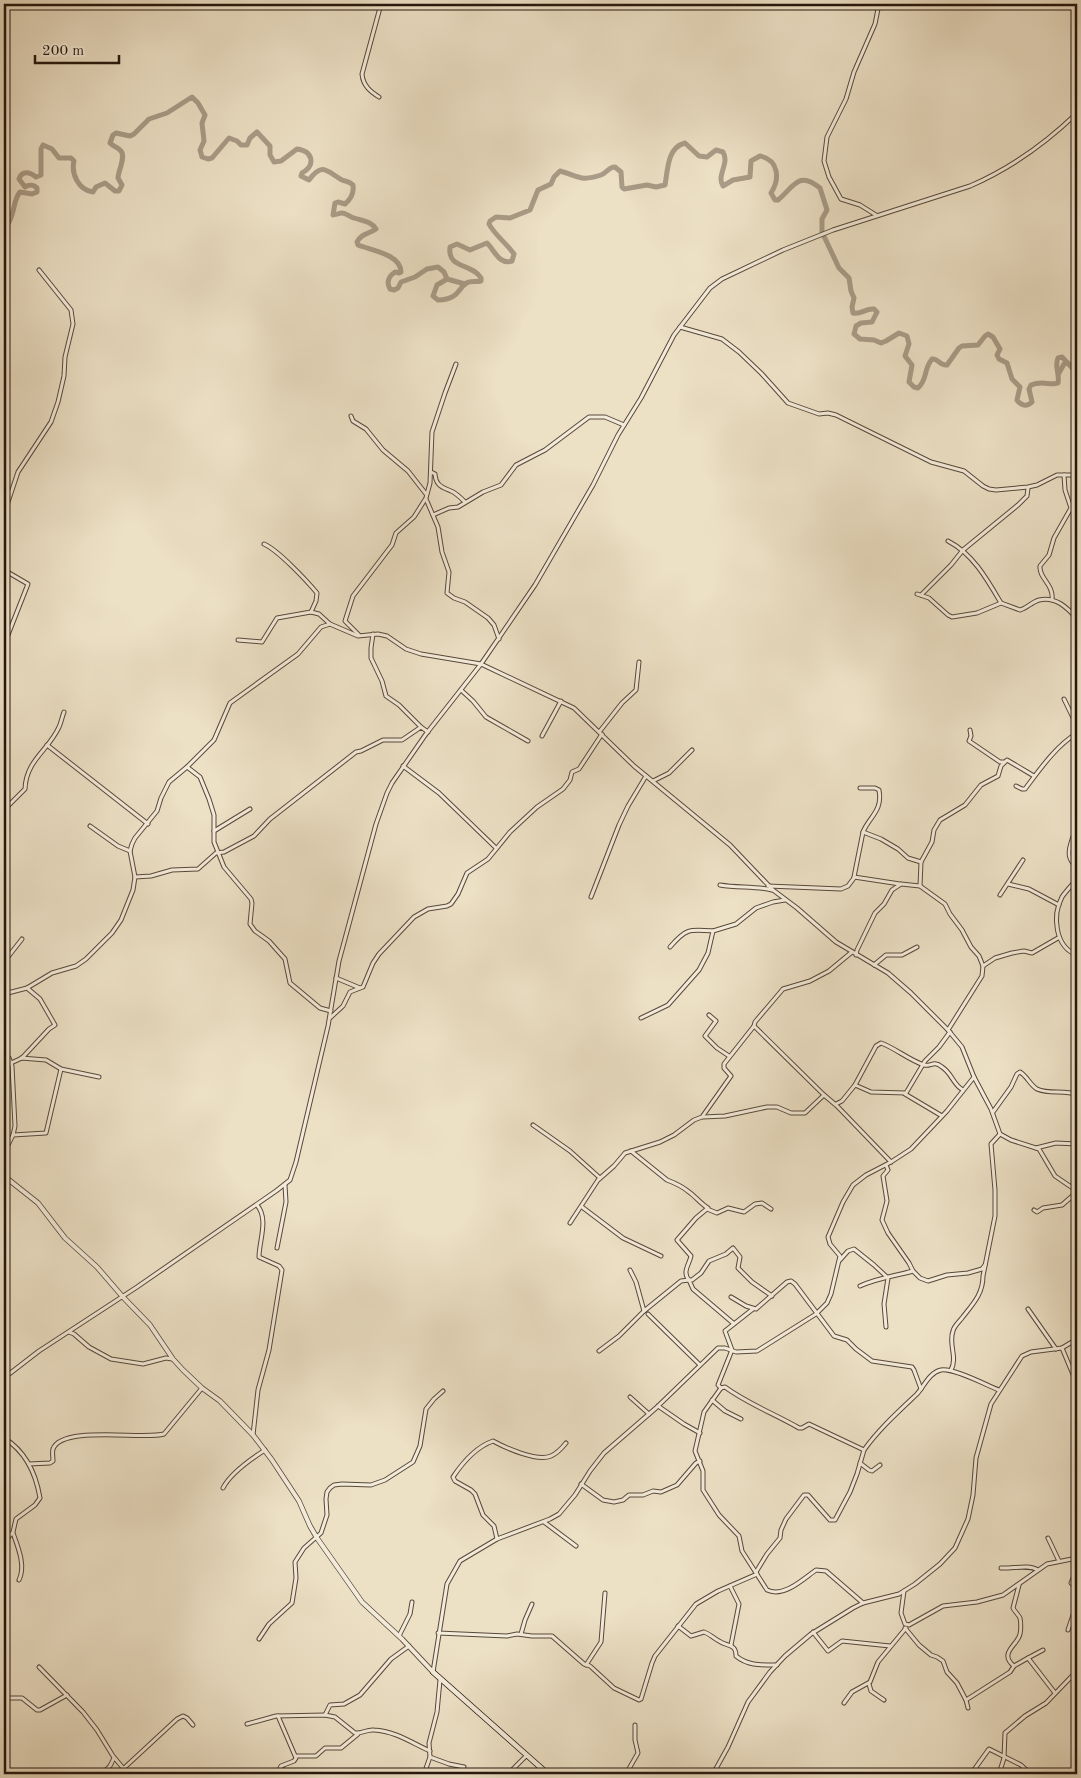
<svg xmlns="http://www.w3.org/2000/svg" width="1081" height="1778" viewBox="0 0 1081 1778" font-family="'Old Standard TT',serif">
<style>
.lines{fill:none;stroke-linecap:round;stroke-linejoin:round}
.river{stroke:#a99b87;stroke-width:5}
.minor-casing{stroke:#58483c;stroke-width:5}
.tertiary-casing{stroke:#58483c;stroke-width:5.5}
.secondary-casing{stroke:#26160e;stroke-width:6}
.minor{stroke:#f3ebd9;stroke-width:3}
.tertiary{stroke:#f3ebd9;stroke-width:4}
.secondary{stroke:#f3ebd9;stroke-width:4.5}
</style>
<rect width="100%" height="100%" fill="#ece0c5"/>
<filter id="stains"><feTurbulence type="fractalNoise" baseFrequency=".004" numOctaves="4"/><feColorMatrix values="0 0 0 0 .2 0 0 0 0 .09 0 0 0 0 .02 0 0 0 .5 -.17"/></filter>
<radialGradient id="worn" r=".72"><stop offset=".6" stop-color="#630" stop-opacity="0"/><stop offset="1" stop-color="#630" stop-opacity=".3"/></radialGradient>
<g class="lines">
<g class="river">
<path d="M4,226L8,224C15,213 13,200 20,192L32,194L37,192V188C34,185 29,184 25,187L19,179C22,170 30,172 36,177L41,175V149L43,145L52,149L59,158H71L74,161C71,173 78,190 93,192L96,187L105,183L115,191H119L122,185L118,178C118,171 127,155 120,150C117,147 114,147 110,143L113,135L116,133L130,136L134,134L149,119L167,113L192,97L198,103L205,115L202,123L204,141L200,150L202,157L208,159L212,158L229,138L237,141L241,145H247L250,138L257,132L270,146V155L274,162L281,161L297,149C313,151 316,165 302,173L301,176L309,180C323,161 327,172 342,180C347,182 349,181 353,185C354,192 351,199 345,204L338,202L335,203L333,215C336,215 339,213 342,213C346,213 350,217 354,218C363,221 371,221 376,229C369,234 362,233 357,242L358,245C370,250 401,254 401,272L399,273L395,272C389,276 386,282 390,289L394,290L398,288L401,282L415,277L427,269L438,267L444,272L447,279L437,285L433,296L438,300C461,300 458,285 469,282C472,281 477,282 481,281V278C472,263 447,269 450,247L457,244L470,250L487,243C495,251 499,265 512,261L514,254C507,244 494,234 489,224L490,221L496,217L510,218L530,210L538,190L551,184L554,177L560,171C579,176 580,182 601,175C607,173 608,167 615,167L621,172L622,187L624,189L647,185L656,187L665,185C668,169 667,148 685,143L699,156L707,157L716,150L723,152C730,164 716,175 723,186L733,180L750,177L751,161L760,156C779,160 780,179 771,193L775,200H778C794,187 798,170 820,188L827,210L822,219V232L839,268L849,278L851,291L854,298L852,307L853,313C861,315 866,308 874,309L877,312L872,322L861,323L856,326L854,334L860,339L874,340L881,343L886,341L899,333L907,336L909,344L905,356L912,365L909,382L914,387L918,388C928,379 923,370 932,359C938,358 940,366 947,365L959,348L962,346L978,345L985,336L988,334L993,337L1000,349L997,355L999,359L1007,363L1012,379L1020,387L1017,400C1021,406 1027,407 1032,402L1029,389L1031,385C1043,380 1050,386 1058,383C1060,374 1054,366 1058,358L1062,357L1077,373"/>
<polyline points="447,279 465,284"/>
<polyline points="1059,373 1064,364 1068,363"/>
<polyline points="1077,394 1077,400"/>
</g>
<g class="minor-casing">
<g id="minor">
<path d="M379,97C371,92 363,86 362,74L381,4"/>
<polyline points="876,215 860,205 841,199 829,177 824,161 827,137 846,99 854,72 875,24 879,4"/>
<polyline points="680,327 722,339 739,352 761,373 788,403 819,414 828,413 836,415 931,462 964,471 983,486 989,489 996,490 1028,487 1037,485 1057,475 1077,475"/>
<polyline points="351,416 353,421 366,429 383,450 408,471 426,494"/>
<path d="M431,472L435,474C436,486 442,487 451,491C456,493 461,498 465,502"/>
<polyline points="426,499 438,527 442,552 449,572 447,593 454,598 465,602 488,618 494,625 499,639"/>
<polyline points="4,514 18,472 51,422 58,402 64,376 65,357 73,324 71,310 39,270"/>
<polyline points="433,515 449,508 458,507 483,492 501,485 516,465 545,450 589,417 605,417 624,425"/>
<path d="M948,541C973,554 987,579 1001,603"/>
<path d="M264,544C278,550 307,581 317,593L316,601L311,612"/>
<polyline points="4,570 28,584 4,645"/>
<path d="M917,594L929,598L948,615L952,617L977,613L1001,603L1020,610C1027,608 1032,602 1039,600C1055,596 1067,607 1077,619"/>
<polyline points="921,595 951,565 963,550 1018,505 1027,496 1028,488"/>
<path d="M1052,600C1054,584 1039,579 1040,566L1049,555L1054,538L1071,508L1065,490L1064,475"/>
<polyline points="373,634 371,648 371,658 382,681 386,696 399,705 421,727"/>
<polyline points="359,635 345,621 353,596 392,545 396,533 414,517 426,498 430,483 432,432 445,393 456,364"/>
<polyline points="238,640 262,642 277,618 311,612 319,614 330,624"/>
<polyline points="461,690 473,701 486,717 528,741"/>
<polyline points="1064,699 1077,726"/>
<polyline points="970,730 971,736 969,741 1000,762 1004,762"/>
<polyline points="600,731 622,703 636,690 639,662"/>
<polyline points="542,736 561,701"/>
<polyline points="47,745 148,824"/>
<polyline points="403,766 439,793 496,848"/>
<polyline points="187,767 200,777 209,799 214,815 214,842 224,867 251,899 252,903 250,924 255,931 269,941 285,959 290,983 320,1008 331,1011"/>
<polyline points="653,781 669,773 692,750"/>
<path d="M1016,786L1022,789H1025C1041,768 1055,747 1077,733"/>
<path d="M860,788H875L879,790C883,811 869,817 863,832L854,877L900,884"/>
<path d="M4,810L25,789C26,760 49,750 59,727C61,723 62,717 64,712"/>
<polyline points="90,826 118,846 130,851"/>
<path d="M1077,829C1073,835 1067,851 1070,858C1071,862 1075,866 1077,869"/>
<polyline points="214,831 250,809"/>
<polyline points="863,832 881,839 898,849 908,858 921,862"/>
<polyline points="135,877 151,876 172,870 198,869 216,853 224,852 254,836 270,819 356,752 361,751 383,740 402,740 421,727 428,732"/>
<path d="M1077,879C1072,885 1066,891 1062,897C1052,916 1055,947 1077,955"/>
<polyline points="1008,884 1029,889 1059,905"/>
<path d="M720,885C738,888 755,886 772,890"/>
<polyline points="768,886 841,889 848,886 854,878"/>
<polyline points="920,886 921,862 932,842 934,830 940,820 965,805 981,785 998,776 1001,766 1007,760 1034,776"/>
<polyline points="1000,895 1023,860"/>
<polyline points="591,897 619,825 628,806 646,776"/>
<path d="M670,947C686,928 690,929 713,931"/>
<polyline points="856,955 857,950 875,913 884,904 892,890 901,884 920,886 945,904 950,914 962,930 971,947 979,956 983,966 982,976 948,1030"/>
<polyline points="4,962 22,939"/>
<polyline points="874,965 886,955 902,955 917,947"/>
<polyline points="983,966 995,958 1012,953 1024,951 1032,953 1058,938"/>
<polyline points="336,978 360,988 363,987 373,963 379,954 414,917 428,909 447,906 451,904 458,894 467,873 488,859 510,832 537,807 563,789 570,780 572,772 579,769 602,734"/>
<polyline points="4,994 27,988 52,973 76,966 86,959 112,933 121,920 133,890 135,877 130,851 132,844 135,838 157,811 161,798 169,782 187,767 214,740 230,703 298,654 321,627 330,624 358,636 378,634 387,636 406,649 421,654 481,664 574,708 634,766 730,845 773,890 797,908 836,942 888,973 911,993 948,1030 962,1047 974,1077 991,1109 1000,1134 1011,1140 1039,1149 1055,1176 1077,1191"/>
<polyline points="709,1015 716,1021 705,1036 717,1048 729,1056"/>
<polyline points="330,1018 343,1006 350,992 360,988"/>
<polyline points="641,1018 668,1005 699,970 708,953 713,931 736,924 756,908 773,902 785,900"/>
<polyline points="754,1026 824,1095 837,1106 891,1162"/>
<polyline points="4,1054 9,1058 12,1066 15,1126 13,1135 4,1153"/>
<polyline points="21,1058 46,1060 61,1069 99,1077"/>
<polyline points="11,1063 22,1058 49,1029 55,1025 40,999 27,988"/>
<path d="M855,1085L876,1046L881,1043C895,1048 909,1060 924,1065C931,1067 933,1060 942,1067C952,1073 953,1085 963,1090"/>
<polyline points="905,1094 942,1116"/>
<polyline points="836,1104 842,1101 855,1085 871,1092 906,1093 925,1061 939,1047 950,1032"/>
<path d="M993,1112L1011,1087L1017,1074L1020,1072C1027,1076 1030,1085 1037,1089C1050,1095 1065,1089 1077,1095"/>
<polyline points="703,1117 725,1116 767,1107 777,1107 791,1113 805,1113 824,1095"/>
<polyline points="533,1125 570,1151 600,1178"/>
<polyline points="13,1135 46,1133 61,1069"/>
<polyline points="1036,1148 1056,1143 1077,1144"/>
<path d="M631,1151L667,1180C675,1183 682,1186 689,1192C696,1197 701,1204 708,1208L696,1218L677,1240L691,1256C689,1265 682,1272 689,1280H692L701,1273L709,1261L726,1254L733,1248L740,1257L738,1268L752,1282L772,1296"/>
<polyline points="886,1165 888,1170 883,1176 887,1201 882,1220 888,1233 909,1263 913,1271 920,1278 928,1281 947,1275 968,1273 982,1269 985,1265"/>
<polyline points="582,1207 623,1238 661,1256"/>
<polyline points="707,1209 717,1213 728,1208 744,1212 755,1204 762,1203 771,1209"/>
<polyline points="1034,1210 1037,1212 1043,1208 1062,1205 1077,1192"/>
<polyline points="570,1223 598,1180 614,1166 625,1153 660,1142 674,1135 694,1120 702,1117 731,1076 724,1068 724,1064 754,1026 755,1022 783,989 810,981 829,971 852,952"/>
<polyline points="277,1248 286,1202 285,1185"/>
<polyline points="840,1260 848,1251 854,1249 874,1265 888,1278 884,1304 886,1327"/>
<polyline points="630,1270 636,1282 644,1311"/>
<path d="M860,1286C877,1278 895,1276 913,1271"/>
<polyline points="731,1297 746,1306 756,1309 787,1282 791,1281 795,1284 834,1336 847,1340 856,1349 872,1361 912,1367 914,1370 921,1389"/>
<polyline points="1028,1309 1056,1349"/>
<polyline points="648,1314 700,1365"/>
<polyline points="69,1332 74,1334 89,1347 111,1359 143,1364 166,1358 172,1359"/>
<polyline points="1062,1348 1077,1384"/>
<polyline points="599,1351 619,1336 644,1311 681,1281 689,1280 693,1289 733,1323"/>
<path d="M951,1370C958,1357 948,1344 953,1331C954,1326 959,1322 962,1318C973,1304 983,1294 983,1276L995,1216V1190L991,1144L1000,1134"/>
<path d="M4,1378L39,1351L137,1287L276,1191L290,1180L296,1162L328,1026L339,961L376,824L387,793L392,783L426,734L481,664L535,585L593,485L618,435L641,398L674,335L710,288L722,279L783,250L833,230L970,186C1009,169 1046,143 1077,113"/>
<path d="M721,1388L725,1387C748,1404 775,1414 799,1428H802L809,1424L864,1450L857,1474L850,1492L835,1520H830L808,1495H804L786,1519L781,1530L780,1538L767,1554L756,1572"/>
<path d="M721,1388L704,1412L695,1451L703,1471V1490L719,1515L739,1536L742,1551L767,1590C784,1598 803,1579 816,1570L826,1571L863,1603"/>
<polyline points="721,1388 718,1385 732,1350 725,1331 753,1309"/>
<polyline points="630,1397 649,1414"/>
<polyline points="712,1400 725,1411 741,1419"/>
<polyline points="658,1406 684,1424 700,1433"/>
<path d="M253,1435L258,1390L269,1350L282,1270L279,1266L259,1257C259,1241 269,1219 257,1205"/>
<path d="M4,1438C25,1451 36,1474 40,1498L35,1505L16,1519L13,1532L4,1542"/>
<path d="M864,1450C879,1429 898,1412 917,1394C924,1386 930,1372 941,1370C954,1368 986,1385 999,1390"/>
<polyline points="860,1463 869,1470 872,1471 880,1465"/>
<path d="M29,1464L50,1463L53,1461C53,1457 52,1452 53,1449C62,1425 144,1440 164,1434L202,1388"/>
<polyline points="581,1484 603,1500 614,1502 623,1500 629,1495 643,1495 653,1491 661,1492 677,1485 696,1463 700,1461"/>
<path d="M223,1488C230,1474 251,1459 265,1450"/>
<polyline points="544,1522 576,1546"/>
<path d="M13,1533C18,1547 26,1566 19,1580"/>
<polyline points="1048,1538 1059,1561"/>
<path d="M497,1539L494,1526L483,1515L475,1494L471,1490L455,1481L453,1477C463,1462 476,1447 493,1441C506,1448 537,1462 551,1456C558,1453 562,1448 566,1443"/>
<path d="M1001,1568C1012,1569 1028,1564 1038,1570"/>
<polyline points="1077,1569 1071,1583 1077,1589"/>
<path d="M1019,1585L1013,1608C1015,1612 1018,1614 1020,1618C1021,1622 1021,1631 1020,1634C1018,1645 998,1653 1014,1666L1028,1658"/>
<polyline points="730,1586 739,1604 731,1645"/>
<polyline points="904,1591 901,1613 905,1624 909,1625 943,1606 977,1602 1003,1595 1047,1564 1077,1558"/>
<path d="M678,1626L691,1636L704,1632C710,1634 713,1638 719,1641C727,1647 736,1643 736,1656C748,1666 762,1665 777,1665"/>
<polyline points="905,1628 919,1645 931,1655 937,1657 943,1661 947,1672 957,1683 966,1700 968,1708"/>
<polyline points="1068,1630 1077,1603"/>
<polyline points="813,1632 828,1651 842,1641 890,1646"/>
<polyline points="438,1633 507,1636 517,1634 532,1636 552,1636 584,1664 590,1666 614,1688 639,1700 641,1699 652,1663 655,1656 696,1604 718,1591 757,1574"/>
<polyline points="521,1634 525,1620 532,1604"/>
<polyline points="399,1636 410,1614 412,1602"/>
<polyline points="259,1639 269,1624 292,1603 296,1578 295,1562 304,1548 321,1533 327,1515 326,1499 327,1492 330,1488 334,1485 342,1484 371,1485 385,1480 413,1462 420,1446 426,1409 434,1399 443,1391"/>
<polyline points="1043,1650 1028,1658 1055,1693"/>
<polyline points="586,1665 601,1642 605,1593"/>
<polyline points="39,1667 83,1712 97,1730 113,1756 128,1774"/>
<polyline points="433,1672 447,1584 460,1561 497,1539 550,1519 559,1514 575,1495 590,1471 604,1453 656,1408 718,1348 725,1348 736,1352 757,1351 816,1314 827,1303 831,1294 840,1256 830,1244 828,1237 843,1202 853,1185 866,1175 891,1162 911,1149 947,1111 974,1077"/>
<polyline points="869,1684 871,1691 884,1700"/>
<polyline points="4,1698 22,1698 37,1710 40,1710 67,1695"/>
<polyline points="966,1700 1010,1672 1014,1666"/>
<polyline points="844,1703 852,1692 870,1682 878,1662 906,1628"/>
<polyline points="325,1715 330,1705 344,1704 360,1695 391,1659 409,1646"/>
<polyline points="278,1716 296,1758 294,1761 281,1766 280,1768 292,1774"/>
<path d="M247,1724L276,1716L325,1715L335,1717L355,1733C362,1734 367,1729 374,1730C395,1731 412,1743 430,1751"/>
<polyline points="296,1756 316,1756 325,1748 341,1748 358,1734"/>
<polyline points="430,1757 449,1764 464,1767"/>
<polyline points="123,1769 177,1719 183,1716 187,1718 193,1725"/>
<polyline points="102,1774 110,1766 114,1758"/>
<polyline points="424,1774 430,1757 429,1743 437,1712 440,1680"/>
<polyline points="508,1774 526,1756"/>
<polyline points="626,1774 638,1753 635,1740 635,1725"/>
<polyline points="713,1774 728,1747 748,1702 770,1672 785,1656 811,1634 853,1608 863,1603 899,1594 915,1584 940,1564 955,1548 968,1519 973,1495 976,1458 991,1404 1022,1356 1031,1352 1062,1348 1077,1339"/>
<polyline points="971,1774 989,1749 1021,1765 1031,1774"/>
<polyline points="999,1774 1004,1758 1005,1733 1025,1716 1046,1703 1073,1675"/>
</g>
</g>
<g class="tertiary-casing">
<polyline id="tertiary" points="4,1176 38,1203 65,1238 97,1267 122,1296 150,1325 173,1359 183,1370 202,1388 220,1401 253,1435 272,1460 299,1501 310,1526 317,1538 362,1602 402,1639 433,1672"/>
</g>
<g class="secondary-casing">
<polyline id="secondary" points="433,1672 548,1774"/>
</g>
<use href="#minor" class="minor"/>
<use href="#tertiary" class="tertiary"/>
<use href="#secondary" class="secondary"/>
</g>
<rect width="1081" height="1778" fill="none" stroke="#ece0c5" stroke-width="20"/>
<rect x="5" y="5" width="1071" height="1768" fill="none" stroke="#26160e" stroke-width="2.5"/>
<rect x="10" y="10" width="1061" height="1758" fill="none" stroke="#26160e"/>
<path d="M35 55v8h84v-8" fill="none" stroke="#26160e" stroke-width="2.5"/>
<text x="42" y="55" font-size="15" fill="#26160e" stroke="#f3ebd9" stroke-width="4" paint-order="stroke">200 m</text>
<rect width="100%" height="100%" filter="url(#stains)"/>
<rect width="100%" height="100%" fill="url(#worn)"/>
</svg>
